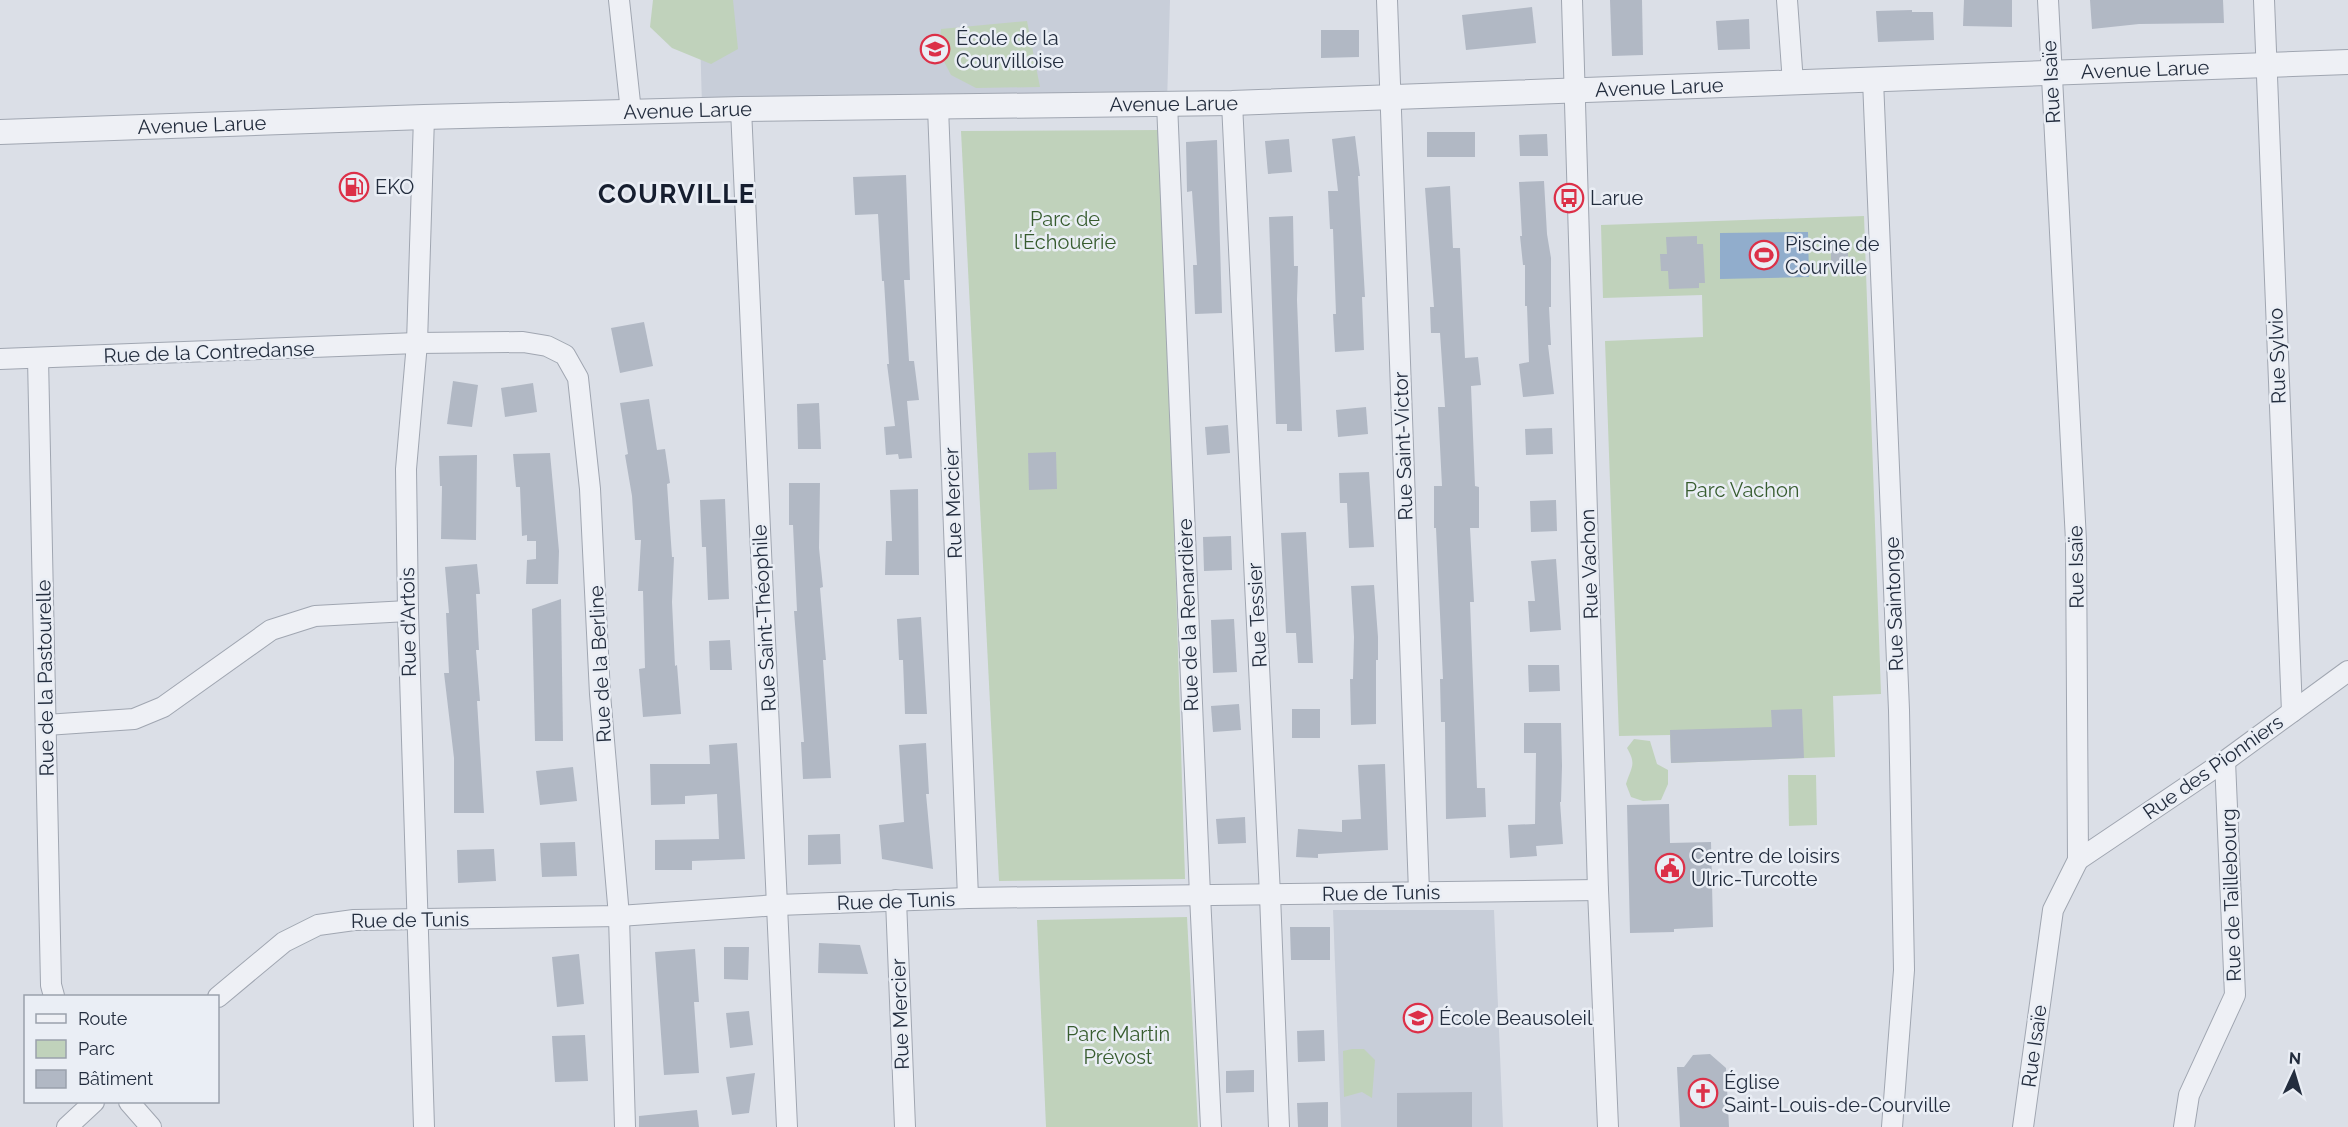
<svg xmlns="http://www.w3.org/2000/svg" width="2348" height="1127" viewBox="0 0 2348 1127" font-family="Raleway,sans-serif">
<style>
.built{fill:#c8ced9}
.green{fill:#c0d2bb}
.water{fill:#91adcc}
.building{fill:#b1b8c4}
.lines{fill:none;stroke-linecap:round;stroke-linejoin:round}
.minor-casing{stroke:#a0a6b1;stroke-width:22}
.tertiary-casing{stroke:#a0a6b1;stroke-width:26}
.minor{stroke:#eef0f5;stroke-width:20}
.tertiary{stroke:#eef0f5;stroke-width:24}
.labels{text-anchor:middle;stroke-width:5;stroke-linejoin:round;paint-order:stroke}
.poi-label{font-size:20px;fill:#232d3e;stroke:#eaeef5;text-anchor:start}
.street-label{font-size:20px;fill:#232d3e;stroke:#eaeef5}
.park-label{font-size:20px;fill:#375c2f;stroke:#eaeef5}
.district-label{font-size:26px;font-weight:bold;letter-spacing:1.5px;fill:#161e2f;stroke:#eaeef5}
</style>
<rect width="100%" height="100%" fill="#dbdfe7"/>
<g class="built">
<polygon points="699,0 1170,0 1167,103 702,106"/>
<polygon points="1333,910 1494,910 1503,1127 1341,1127"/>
</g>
<g class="green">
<polygon points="653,0 733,0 738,49 711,64 672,48 650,27"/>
<polygon points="1027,21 1040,87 976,88 951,75 939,52 941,29"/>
<polygon points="1162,130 1185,879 999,881 961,131"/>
<polygon points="1864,216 1881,694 1833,696 1835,757 1671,763 1670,735 1619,736 1605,341 1703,337 1702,295 1603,298 1601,225"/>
<path d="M1634,739L1650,741L1657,764L1668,770V784L1661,800L1643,801L1631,797L1626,784C1631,767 1637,765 1627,748Z"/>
<polygon points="1788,775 1816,775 1817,825 1789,826"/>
<polygon points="1187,917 1198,1127 1046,1127 1037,920"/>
<polygon points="1352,1049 1364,1049 1375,1060 1372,1098 1362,1092 1344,1097 1343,1051"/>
</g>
<polygon class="water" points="1808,232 1809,277 1720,279 1720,233"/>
<g class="building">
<polygon points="1610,0 1642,0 1643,55 1612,56"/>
<polygon points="1964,0 2012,0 2012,27 1963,26"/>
<polygon points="2090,0 2223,0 2224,23 2139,24 2092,29"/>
<polygon points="1532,7 1536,43 1466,50 1462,15"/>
<polygon points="1912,10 1912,12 1933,12 1934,40 1878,42 1876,11"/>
<polygon points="1749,19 1750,49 1718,50 1716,21"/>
<polygon points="1321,30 1359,30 1359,57 1321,58"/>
<rect x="1427" y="132" width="48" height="25"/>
<polygon points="1547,134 1548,156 1520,156 1519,135"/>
<polygon points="1355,136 1360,176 1358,176 1365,297 1362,297 1364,350 1335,352 1333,314 1336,314 1333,229 1330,229 1328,191 1338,191 1332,139"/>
<polygon points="1289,139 1292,172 1268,174 1265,141"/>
<polygon points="1217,140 1222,313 1195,314 1193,265 1197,265 1192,191 1187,192 1186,142"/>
<polygon points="906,175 910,280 904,280 909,361 914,361 919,400 907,401 912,458 899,459 898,454 886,455 884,427 895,426 887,364 889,364 884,281 882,281 878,214 855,215 853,177"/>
<polygon points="1544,181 1547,234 1551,258 1551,307 1549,307 1551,345 1548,345 1554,394 1523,397 1519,364 1529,362 1527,306 1525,306 1525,265 1523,265 1520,236 1522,236 1519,182"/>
<polygon points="1450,186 1453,248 1460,248 1465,358 1478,357 1481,385 1471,386 1475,486 1479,487 1479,528 1470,528 1474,602 1470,602 1477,788 1485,788 1486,817 1446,819 1445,722 1441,722 1440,679 1443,679 1436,528 1434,528 1434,486 1442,486 1438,407 1445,407 1440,333 1431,333 1430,307 1434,307 1425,188"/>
<polygon points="1293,216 1294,266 1298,266 1297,300 1302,431 1287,431 1287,424 1276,424 1269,217"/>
<polygon points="1697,236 1697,244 1703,244 1705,283 1699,283 1699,288 1669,289 1668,271 1661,271 1660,254 1667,254 1666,237"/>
<polygon points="1848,240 1848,268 1831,269 1831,241"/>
<polygon points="644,322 653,366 620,373 611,328"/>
<polygon points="453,381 478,385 472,427 447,424"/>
<polygon points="533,383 537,412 505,417 501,388"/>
<polygon points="649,399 657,450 665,449 670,483 667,484 672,557 674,557 672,602 675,666 677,665 681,714 643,717 639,669 645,668 643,591 638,591 641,540 635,540 632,496 625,455 628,454 620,403"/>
<polygon points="819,403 821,449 798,449 797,404"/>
<polygon points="1366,407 1368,434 1338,437 1336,410"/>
<polygon points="1228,425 1230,453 1207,455 1205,427"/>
<polygon points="1552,428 1553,454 1526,455 1525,429"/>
<polygon points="1056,452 1057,489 1029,490 1028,453"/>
<polygon points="550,453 559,551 558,584 526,584 527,560 536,559 536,541 527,541 527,535 522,536 520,487 516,487 513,454"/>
<polygon points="477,455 476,540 441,539 442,486 440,486 439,456"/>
<polygon points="1369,472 1374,547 1349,548 1347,503 1340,503 1339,473"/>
<polygon points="789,483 820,483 819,548 823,587 820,588 826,660 823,660 831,778 803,779 801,742 804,742 794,611 797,611 793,525 789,525"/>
<polygon points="918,489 919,575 885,575 886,541 892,541 890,490"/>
<polygon points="725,499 729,599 708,600 706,547 702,547 700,500"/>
<polygon points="1556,500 1557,531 1531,532 1530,501"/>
<polygon points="1306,532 1313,663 1298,663 1296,633 1286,633 1281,533"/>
<polygon points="1231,536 1232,570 1204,571 1203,537"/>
<polygon points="1556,559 1561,630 1530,632 1528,601 1535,601 1531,561"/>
<polygon points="477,564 480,594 476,594 479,650 476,650 480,701 477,701 484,813 454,813 454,758 444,673 449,673 446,613 449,613 445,567"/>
<polygon points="1374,585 1378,637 1378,660 1376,660 1376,724 1351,725 1350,679 1353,679 1354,637 1351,586"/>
<polygon points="561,599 563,741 535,741 532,609"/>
<polygon points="921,617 927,714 905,714 903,660 899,660 897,619"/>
<polygon points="1234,619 1237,672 1213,673 1211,620"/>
<polygon points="730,640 732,670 710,670 709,641"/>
<polygon points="1528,665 1559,665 1560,691 1529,692"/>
<polygon points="1239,704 1241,730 1213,732 1211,706"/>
<rect x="1292" y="709" width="28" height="29"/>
<polygon points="1802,709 1804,758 1671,763 1670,730 1772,727 1771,710"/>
<polygon points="1524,723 1561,723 1562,766 1561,802 1560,802 1563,844 1536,846 1537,856 1510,858 1508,825 1535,824 1536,753 1524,753"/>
<polygon points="737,743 745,859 692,861 692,870 655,870 655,840 719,839 717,794 685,796 685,804 651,805 650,764 710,764 709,745"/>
<polygon points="926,743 929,794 926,794 933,869 882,859 879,825 904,822 899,745"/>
<polygon points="1385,764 1388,850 1318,854 1318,858 1296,857 1298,829 1342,832 1342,820 1361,819 1358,765"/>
<polygon points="573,767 577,801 540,805 536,771"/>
<polygon points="1669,804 1670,843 1711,842 1713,927 1674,929 1674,932 1630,933 1627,805"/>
<polygon points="1245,817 1246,843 1218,844 1216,819"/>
<polygon points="840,834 841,864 808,865 808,835"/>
<polygon points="575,842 577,876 542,877 540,843"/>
<polygon points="494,849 496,881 458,883 457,850"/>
<polygon points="1290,927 1330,927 1330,960 1291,960"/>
<polygon points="819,943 860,945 868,974 818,973"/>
<polygon points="724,947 749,947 748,980 724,979"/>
<polygon points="695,949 699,1002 694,1002 699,1073 664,1075 655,952"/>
<polygon points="579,954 584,1004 557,1007 552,957"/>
<polygon points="749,1011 753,1045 730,1048 726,1013"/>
<polygon points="1324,1030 1325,1061 1298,1062 1297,1031"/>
<polygon points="585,1035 588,1081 555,1082 552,1036"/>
<polygon points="1710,1054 1726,1068 1729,1127 1680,1127 1677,1067 1684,1067 1693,1055"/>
<polygon points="1254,1070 1254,1092 1226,1093 1226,1071"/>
<polygon points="755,1073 749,1113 732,1115 726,1077"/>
<polygon points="1472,1092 1472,1127 1397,1127 1397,1093"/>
<polygon points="1328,1102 1328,1127 1298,1127 1297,1103"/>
<polygon points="697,1110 699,1127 639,1127 639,1116"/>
</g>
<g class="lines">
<g class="minor-casing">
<g id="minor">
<polyline points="619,0 631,112"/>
<polyline points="1387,0 1419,892"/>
<polyline points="1572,0 1598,890 1608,1127"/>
<polyline points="1787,0 1793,83"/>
<polyline points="2264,0 2292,712"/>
<polyline points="1873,80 1899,710 1904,970 1892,1127"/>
<polyline points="1167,103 1200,895 1211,1127"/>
<polyline points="1232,103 1270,895 1279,1127"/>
<polyline points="938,107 968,898"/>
<polyline points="741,109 787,1127"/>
<polyline points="38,358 51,985 54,996"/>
<polyline points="0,359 417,343 523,342 547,346 565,355 578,378 590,489 600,694 619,916 625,1127"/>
<polyline points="46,725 134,719 163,707 271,630 315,616 408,611"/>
<polyline points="2078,860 2225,761 2348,671"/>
<polyline points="896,900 905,1127"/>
<polyline points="218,997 284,942 318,925 354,920 619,916 778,905 968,898 1598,890"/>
<polyline points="129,1102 151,1127"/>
<polyline points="67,1127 94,1102"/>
<polyline points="424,1127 408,611 406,469 417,343 424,117"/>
<polyline points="2023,1127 2053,910 2078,860 2076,541 2048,0"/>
<polyline points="2184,1127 2189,1095 2235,995 2225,761"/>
</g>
</g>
<g class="tertiary-casing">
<g id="tertiary">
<path id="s1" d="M0,132L424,117L741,109L1232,103L2348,62"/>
</g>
</g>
<use href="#minor" class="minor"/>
<use href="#tertiary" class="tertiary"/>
</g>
<defs>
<g id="school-ring" transform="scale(1.5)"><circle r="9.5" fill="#eaeef5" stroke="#dc3048" stroke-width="1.5"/><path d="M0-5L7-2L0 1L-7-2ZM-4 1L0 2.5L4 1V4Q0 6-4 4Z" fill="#dc3048"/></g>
<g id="fuel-ring" transform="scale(1.5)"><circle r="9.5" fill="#eaeef5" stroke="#dc3048" stroke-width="1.5"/><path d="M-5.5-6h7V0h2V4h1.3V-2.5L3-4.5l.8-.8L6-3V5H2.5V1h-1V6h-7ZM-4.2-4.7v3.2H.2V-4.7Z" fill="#dc3048"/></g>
<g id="bus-ring" transform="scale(1.5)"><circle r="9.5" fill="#eaeef5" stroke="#dc3048" stroke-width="1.5"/><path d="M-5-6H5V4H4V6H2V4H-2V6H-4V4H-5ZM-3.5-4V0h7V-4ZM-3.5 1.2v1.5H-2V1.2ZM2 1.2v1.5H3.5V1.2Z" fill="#dc3048"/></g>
<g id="stadium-ring" transform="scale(1.5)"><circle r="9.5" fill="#eaeef5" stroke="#dc3048" stroke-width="1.5"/><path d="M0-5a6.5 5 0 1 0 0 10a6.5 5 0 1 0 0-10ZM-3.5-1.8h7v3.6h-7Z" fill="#dc3048"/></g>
<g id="civic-ring" transform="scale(1.5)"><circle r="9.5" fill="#eaeef5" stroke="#dc3048" stroke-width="1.5"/><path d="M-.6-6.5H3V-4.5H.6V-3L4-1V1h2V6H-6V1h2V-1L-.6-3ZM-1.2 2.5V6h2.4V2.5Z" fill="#dc3048"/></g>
<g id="church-ring" transform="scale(1.5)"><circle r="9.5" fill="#eaeef5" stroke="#dc3048" stroke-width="1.5"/><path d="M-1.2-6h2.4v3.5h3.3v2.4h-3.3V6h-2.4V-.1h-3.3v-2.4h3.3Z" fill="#dc3048"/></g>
</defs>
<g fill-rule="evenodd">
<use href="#school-ring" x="935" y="49"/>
<use href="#fuel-ring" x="354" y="187"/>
<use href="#bus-ring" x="1569" y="198"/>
<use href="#stadium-ring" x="1764" y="255"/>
<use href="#civic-ring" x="1670" y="868"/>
<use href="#school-ring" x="1418" y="1018"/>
<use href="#church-ring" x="1703" y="1093"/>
</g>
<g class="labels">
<g class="poi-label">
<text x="956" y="45">École de la<tspan x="956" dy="23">Courvilloise</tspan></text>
<text x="375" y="194">EKO</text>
<text x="1590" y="205">Larue</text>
<text x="1785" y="251">Piscine de<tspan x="1785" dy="23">Courville</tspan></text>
<text x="1691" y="863">Centre de loisirs<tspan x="1691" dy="23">Ulric-Turcotte</tspan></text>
<text x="1439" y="1025">École Beausoleil</text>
<text x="1724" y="1089">Église<tspan x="1724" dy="23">Saint-Louis-de-Courville</tspan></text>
</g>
<g class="street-label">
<text dy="7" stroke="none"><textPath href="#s1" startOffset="2146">Avenue Larue</textPath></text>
<text transform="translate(2051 82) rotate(-93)" y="7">Rue Isaïe</text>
<text dy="7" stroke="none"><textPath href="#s1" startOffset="1660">Avenue Larue</textPath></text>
<text dy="7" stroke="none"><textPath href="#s1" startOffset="1174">Avenue Larue</textPath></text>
<text dy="7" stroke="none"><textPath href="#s1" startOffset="688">Avenue Larue</textPath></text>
<text dy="7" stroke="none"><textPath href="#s1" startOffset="202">Avenue Larue</textPath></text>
<text transform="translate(209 352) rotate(-2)" y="7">Rue de la Contredanse</text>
<text transform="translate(2277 356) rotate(-92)" y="7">Rue Sylvio</text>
<text transform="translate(1403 446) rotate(-92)" y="7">Rue Saint-Victor</text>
<text transform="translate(953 503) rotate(-92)" y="7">Rue Mercier</text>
<text transform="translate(1589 564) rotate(-92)" y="7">Rue Vachon</text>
<text transform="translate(2076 567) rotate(-91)" y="7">Rue Isaïe</text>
<text transform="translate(1894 604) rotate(-92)" y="7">Rue Saintonge</text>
<text transform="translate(1188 615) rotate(-92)" y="7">Rue de la Renardière</text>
<text transform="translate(1257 615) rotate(-93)" y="7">Rue Tessier</text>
<text transform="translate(764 618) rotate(-93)" y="7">Rue Saint-Théophile</text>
<text transform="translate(408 622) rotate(-91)" y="7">Rue d'Artois</text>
<text transform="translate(600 664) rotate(-93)" y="7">Rue de la Berline</text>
<text transform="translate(45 678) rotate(-91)" y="7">Rue de la Pastourelle</text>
<text transform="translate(2213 767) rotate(-35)" y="7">Rue des Pionniers</text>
<text transform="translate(1381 893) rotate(-1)" y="7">Rue de Tunis</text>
<text transform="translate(2231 895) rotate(-92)" y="7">Rue de Taillebourg</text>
<text transform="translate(896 901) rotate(-2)" y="7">Rue de Tunis</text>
<text transform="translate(410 920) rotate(-1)" y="7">Rue de Tunis</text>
<text transform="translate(900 1014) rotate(-92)" y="7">Rue Mercier</text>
<text transform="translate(2034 1046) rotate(-82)" y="7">Rue Isaïe</text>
</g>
<g class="park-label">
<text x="1065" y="226">Parc de<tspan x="1065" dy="23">l'Échouerie</tspan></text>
<text x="1742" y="497">Parc Vachon</text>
<text x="1118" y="1041">Parc Martin<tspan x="1118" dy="23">Prévost</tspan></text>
</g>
<g class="district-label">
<text x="677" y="203">COURVILLE</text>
</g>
</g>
<rect x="24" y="995" width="195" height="108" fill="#eaeef5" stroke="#9aa1ac" stroke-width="1.5"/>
<rect x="36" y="1014" width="30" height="9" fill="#eef0f5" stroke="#9aa1ac" stroke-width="1.5"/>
<text x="78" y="1025" font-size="18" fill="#232d3e">Route</text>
<rect x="36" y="1040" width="30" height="18" fill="#c0d2bb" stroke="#9aa1ac" stroke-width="1.5"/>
<text x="78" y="1055" font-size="18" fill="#232d3e">Parc</text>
<rect x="36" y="1070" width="30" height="18" fill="#b1b8c4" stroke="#9aa1ac" stroke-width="1.5"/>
<text x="78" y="1085" font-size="18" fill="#232d3e">Bâtiment</text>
<g transform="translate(2294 1073) rotate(4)" stroke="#eaeef5" stroke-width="4.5" paint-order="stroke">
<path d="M0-4.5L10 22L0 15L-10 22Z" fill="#232d3e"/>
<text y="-9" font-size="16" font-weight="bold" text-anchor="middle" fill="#232d3e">N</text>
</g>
</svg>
